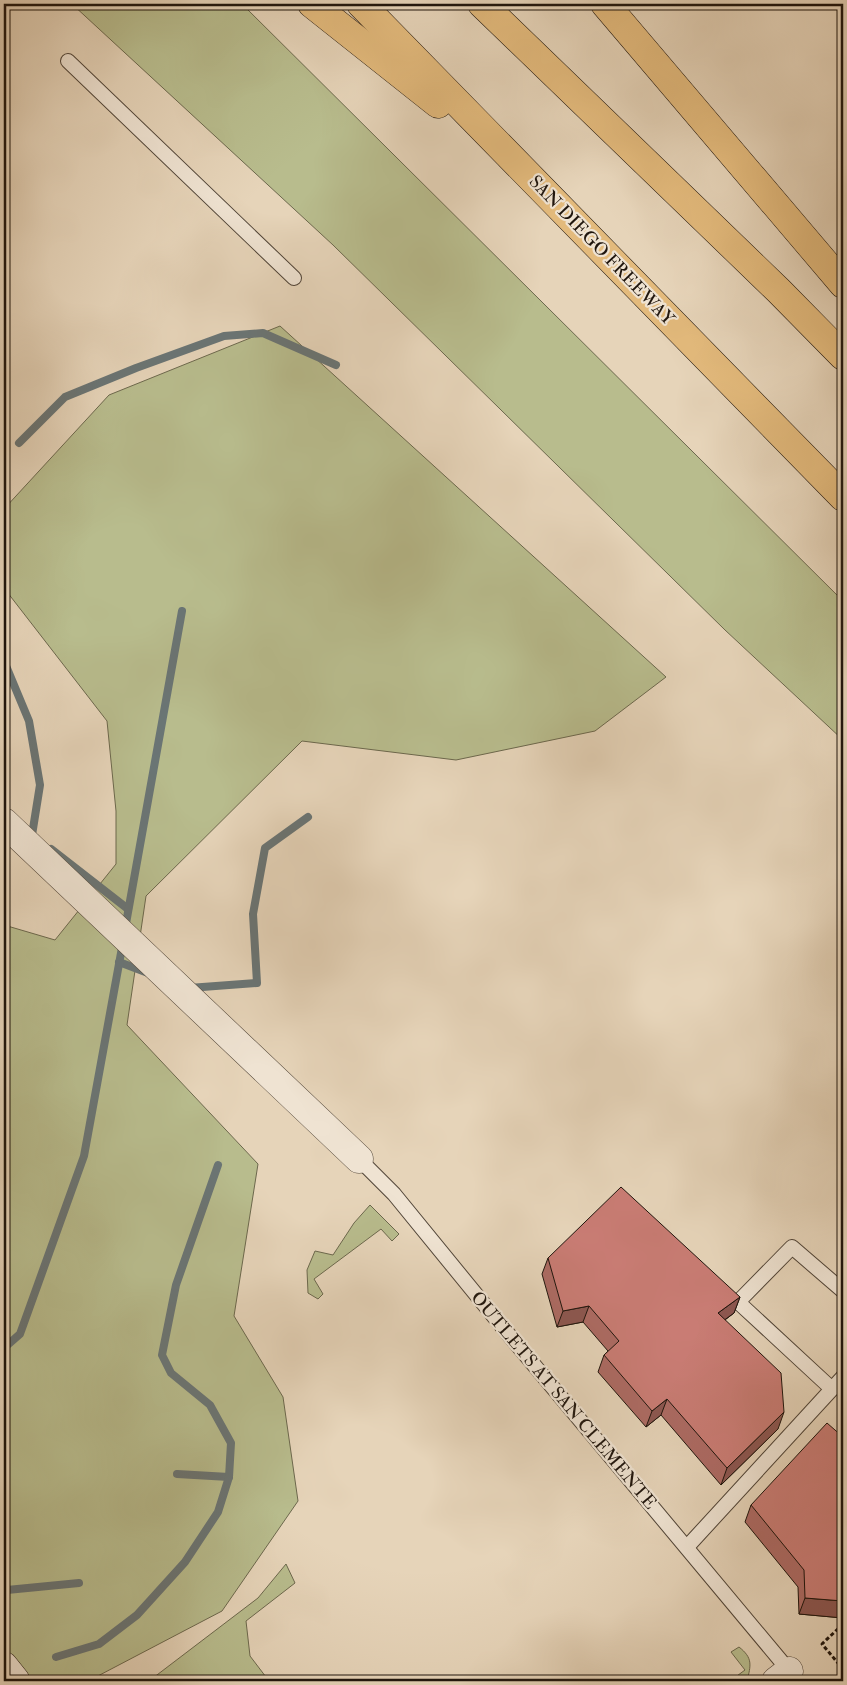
<svg xmlns="http://www.w3.org/2000/svg" width="847" height="1685" viewBox="0 0 847 1685" font-family="'IM FELL Double Pica',serif">
<style>
.green{fill:#b8bc8d;stroke:#6c684d}
.lines{fill:none;stroke-linecap:round;stroke-linejoin:round}
.stream{stroke:#6a7575;stroke-width:8}
.lane-casing{stroke:#514538;stroke-width:16}
.street-casing{stroke:#514538;stroke-width:29}
.secondary-casing{stroke:#1f150d;stroke-width:29}
.highway-casing{stroke:#1f150d;stroke-width:29}
.path{stroke:#1f150d;stroke-width:3;stroke-dasharray:4 2.5;stroke-linecap:butt}
.lane{stroke:#efe3d2;stroke-width:14}
.street{stroke:#efe3d2;stroke-width:28}
.secondary{stroke:#efe3d2;stroke-width:28}
.highway{stroke:#e3ba7c;stroke-width:28}
.wall{fill:#ad6b64;stroke:#1f150d}
.shaded-wall{fill:#8d5751;stroke:#1f150d}
.building{fill:#c97c74;stroke:#1f150d}
.labels{text-anchor:middle;stroke-width:4.5;stroke-linejoin:round;paint-order:stroke}
.street-label{font-size:18px;fill:#1f150d;stroke:#efe3d2}
</style>
<rect width="100%" height="100%" fill="#e6d4b9"/>
<filter id="stains"><feTurbulence type="fractalNoise" baseFrequency=".004" numOctaves="4"/><feColorMatrix values="0 0 0 0 .2 0 0 0 0 .09 0 0 0 0 .02 0 0 0 .5 -.17"/></filter>
<radialGradient id="worn" r=".72"><stop offset=".6" stop-color="#630" stop-opacity="0"/><stop offset="1" stop-color="#630" stop-opacity=".3"/></radialGradient>
<g class="green">
<polygon points="72,4 242,4 843,601 843,740 725,630 333,245"/>
<polygon points="280,326 666,677 595,731 456,760 302,741 146,896 127,1025 258,1164 234,1316 283,1397 298,1501 222,1611 94,1678 86,1681 4,1681 4,925 55,940 116,864 116,811 107,721 4,588 4,509 109,395"/>
<polygon points="370,1205 399,1234 392,1241 381,1229 314,1279 323,1294 318,1299 308,1293 307,1270 315,1251 333,1255 354,1223"/>
<polygon points="286,1564 295,1583 246,1621 250,1656 269,1681 149,1681 258,1598"/>
<path d="M739,1647C753,1658 751,1665 747,1681H730L745,1670L731,1652Z"/>
</g>
<g class="lines">
<g class="stream">
<polyline points="19,443 65,397 136,368 224,336 263,333 336,365"/>
<polyline points="4,661 29,721 40,785 32,835 36,838"/>
<polyline points="51,849 128,909"/>
<polyline points="125,929 182,611"/>
<polyline points="119,962 148,973"/>
<polyline points="189,988 257,983 253,914 265,848 308,817"/>
<polyline points="4,1348 20,1334 84,1156 123,942"/>
<polyline points="177,1474 229,1477"/>
<polyline points="4,1592 7,1590 79,1583"/>
<polyline points="56,1657 99,1644 137,1615 185,1562 218,1512 229,1477 231,1443 210,1405 171,1373 162,1355 176,1285 218,1165"/>
</g>
<g class="lane-casing">
<g id="lane">
<polyline points="68,61 294,278"/>
<polyline points="359,1159 394,1194 514,1341 791,1673"/>
<polyline points="832,1389 738,1302 792,1247 843,1291"/>
<polyline points="687,1547 843,1377"/>
</g>
</g>
<g class="street-casing">
<g id="street">
<polyline points="4,822 359,1159"/>
<polyline points="776,1681 789,1671"/>
</g>
</g>
<g class="secondary-casing">
<polyline id="secondary" points="4,1666 16,1681"/>
</g>
<g class="highway-casing">
<g id="highway">
<polyline points="312,4 438,104"/>
<polyline points="361,4 843,497"/>
<polyline points="482,4 779,291 843,356"/>
<polyline points="605,4 843,284"/>
</g>
</g>
<polyline class="path" points="843,1624 822,1644 843,1669"/>
<use href="#lane" class="lane"/>
<use href="#street" class="street"/>
<use href="#secondary" class="secondary"/>
<use href="#highway" class="highway"/>
</g>
<g class="wall">
<polygon points="548,1258 740,1297 734,1313 725,1320 778,1429 721,1485 661,1415 646,1427 598,1372 604,1355 608,1351 583,1322 557,1327 542,1274"/>
<polygon points="843,1437 843,1618 799,1614 798,1587 745,1522 751,1505"/>
</g>
<g class="shaded-wall">
<polygon points="740,1297 734,1313 712,1329 718,1313"/>
<polygon points="589,1306 583,1322 557,1327 563,1311"/>
<polygon points="667,1399 661,1415 646,1427 652,1411"/>
<polygon points="784,1412 778,1429 721,1485 727,1468"/>
<polygon points="805,1598 843,1601 843,1618 799,1614"/>
</g>
<g class="building">
<polygon points="621,1187 740,1297 718,1313 781,1373 784,1412 727,1468 667,1399 652,1411 604,1355 619,1341 589,1306 563,1311 548,1258"/>
<polygon points="827,1423 843,1437 843,1436 843,1601 805,1598 804,1570 751,1505"/>
</g>
<g class="labels">
<g class="street-label">
<text transform="translate(602 250) rotate(46)" y="6">SAN DIEGO FREEWAY</text>
<text transform="translate(564 1400) rotate(50)" y="6">OUTLETS AT SAN CLEMENTE</text>
</g>
</g>
<rect width="847" height="1685" fill="none" stroke="#e6d4b9" stroke-width="20"/>
<rect x="5" y="5" width="837" height="1675" fill="none" stroke="#1f150d" stroke-width="2.5"/>
<rect x="10" y="10" width="827" height="1665" fill="none" stroke="#1f150d"/>
<rect width="100%" height="100%" filter="url(#stains)"/>
<rect width="100%" height="100%" fill="url(#worn)"/>
</svg>
